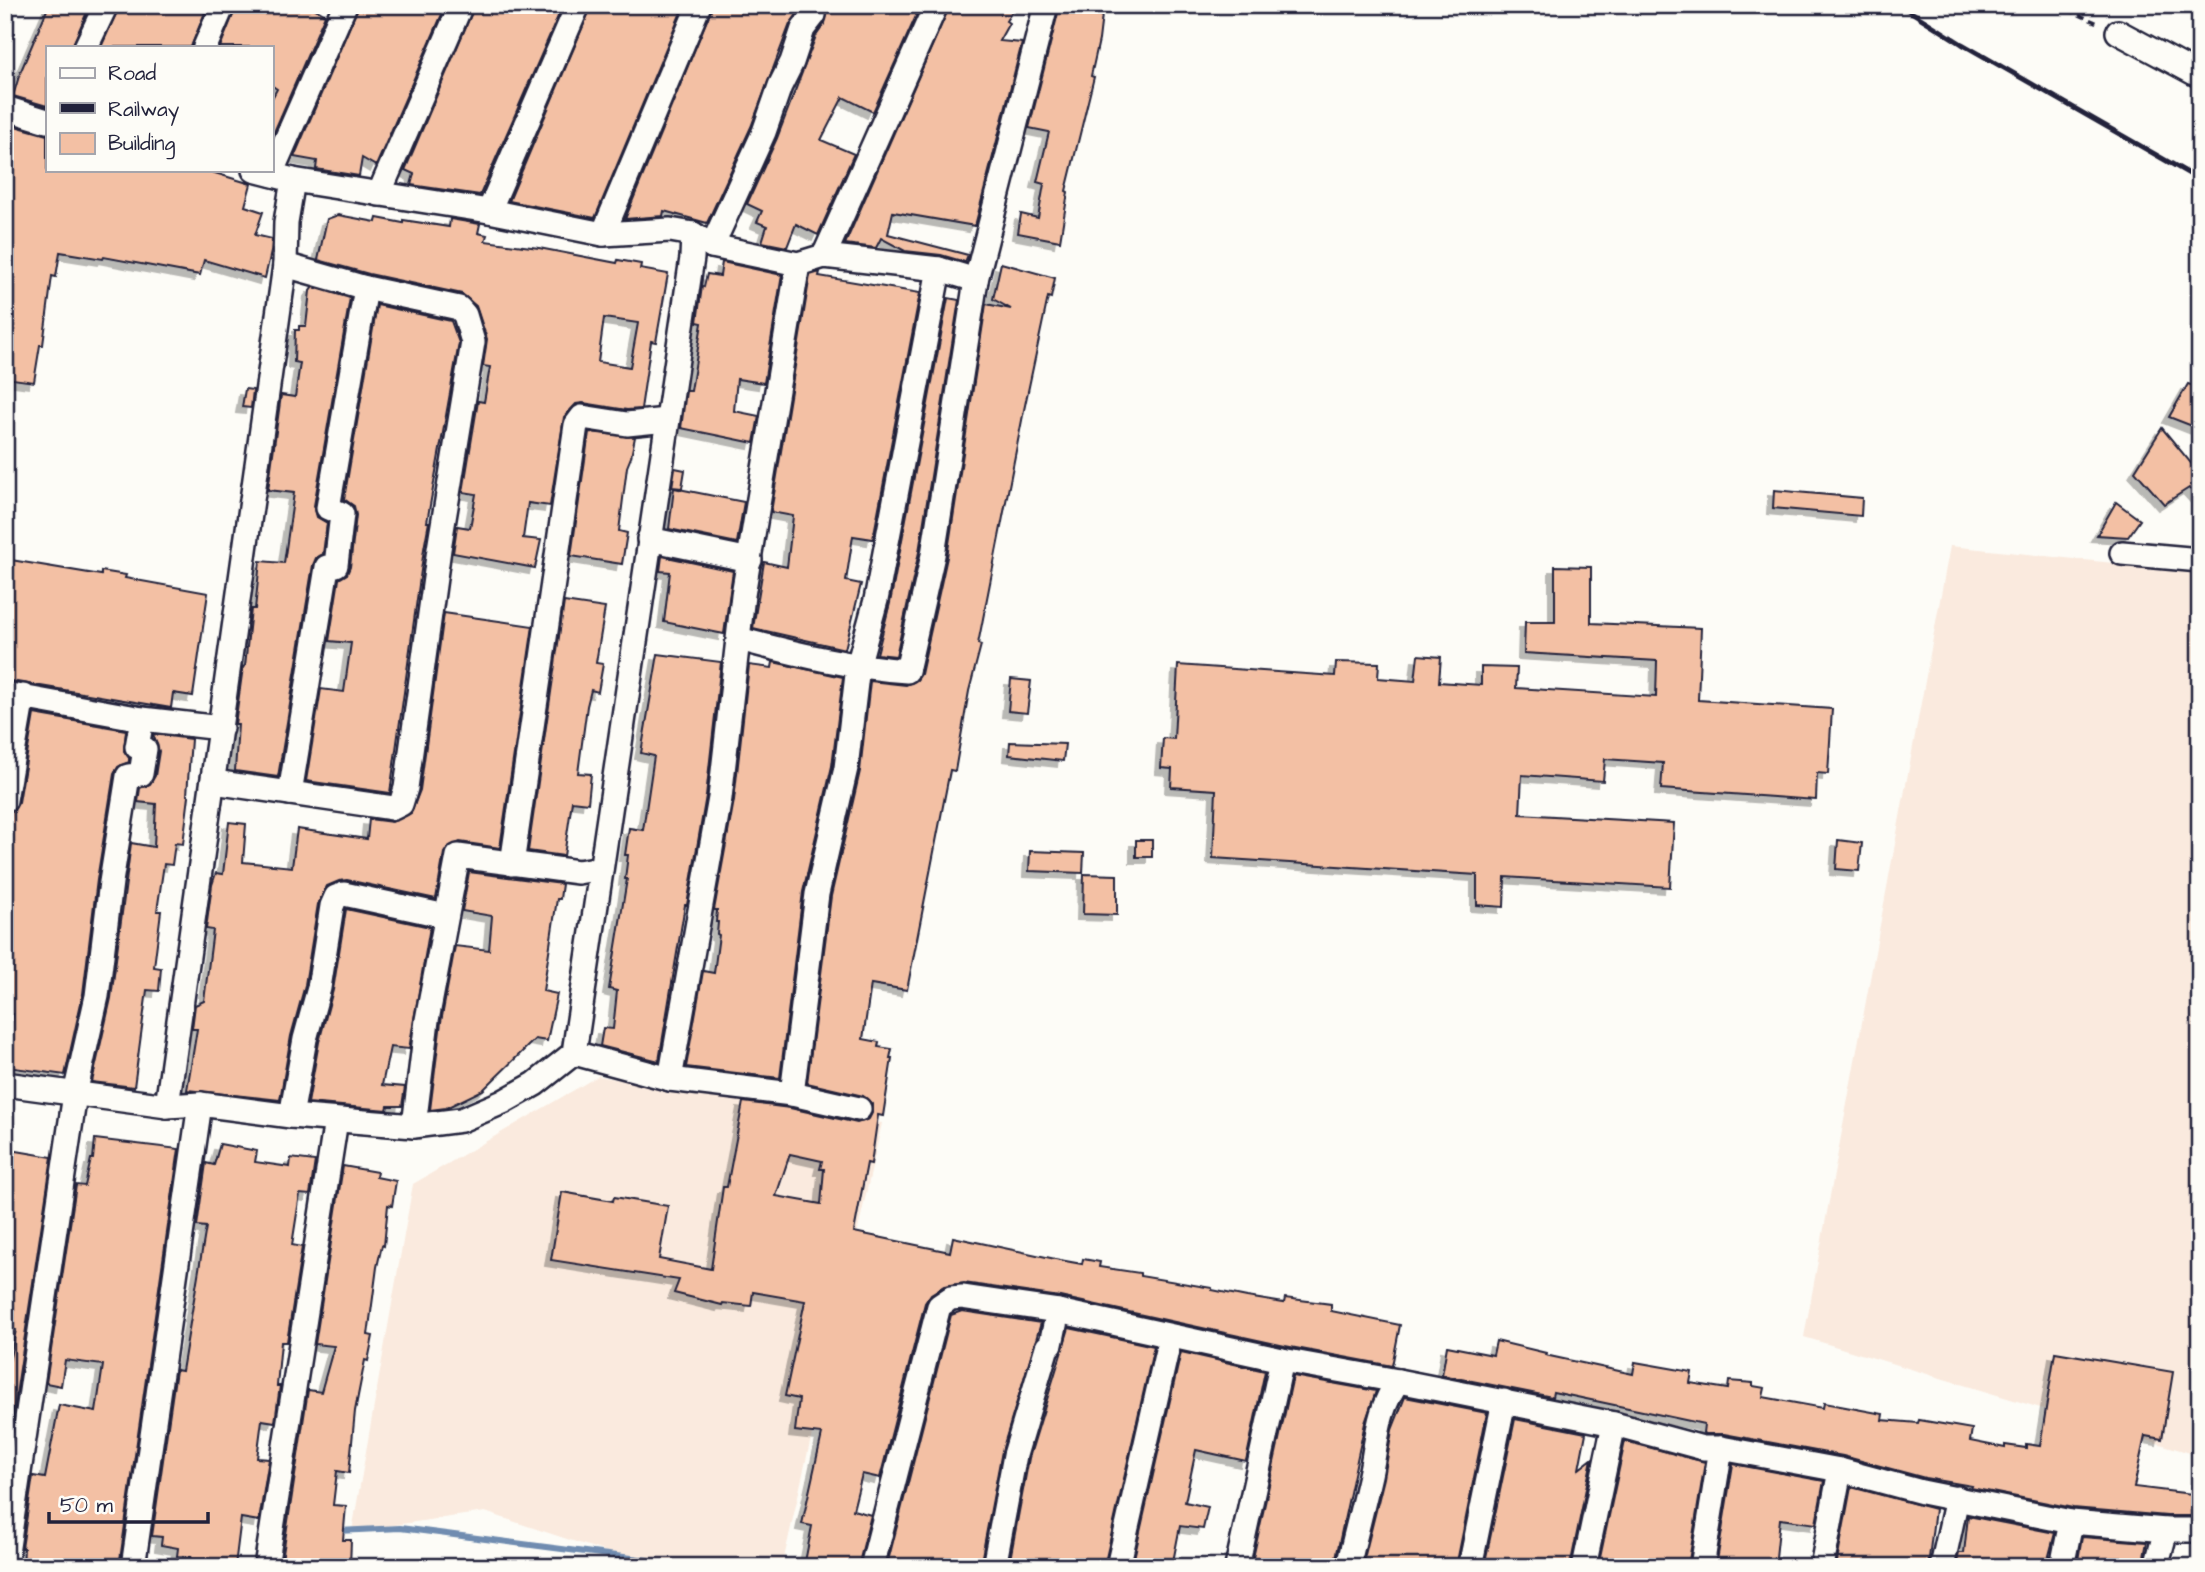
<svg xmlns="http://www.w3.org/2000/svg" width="2205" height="1572" viewBox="0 0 2205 1572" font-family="'Architects Daughter',sans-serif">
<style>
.built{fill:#faeade}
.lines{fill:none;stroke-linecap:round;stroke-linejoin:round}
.stream{stroke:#6f8cb0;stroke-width:6}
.building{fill:#f3c0a4;stroke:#22223b;stroke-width:2;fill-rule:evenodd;filter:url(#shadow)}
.minor-casing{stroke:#22223b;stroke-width:28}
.path{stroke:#22223b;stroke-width:3.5;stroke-dasharray:7 5;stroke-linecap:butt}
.minor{stroke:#fdfcf7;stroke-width:23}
.rail{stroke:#22223b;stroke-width:5}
</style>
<defs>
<filter id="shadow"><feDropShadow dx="-6" dy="6" stdDeviation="0" flood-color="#0004"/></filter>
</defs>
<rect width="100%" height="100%" fill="#fdfcf7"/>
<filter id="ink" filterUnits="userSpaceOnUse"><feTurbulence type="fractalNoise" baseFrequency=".0143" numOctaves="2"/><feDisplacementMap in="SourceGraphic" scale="14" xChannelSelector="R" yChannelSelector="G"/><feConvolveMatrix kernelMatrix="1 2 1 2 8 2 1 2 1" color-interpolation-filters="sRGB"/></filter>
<g filter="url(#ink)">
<g class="built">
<polygon points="1950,546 2200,572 2200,1456 1804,1337"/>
<polygon points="598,1076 882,1123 782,1567 652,1567 485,1512 352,1531 413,1184"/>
</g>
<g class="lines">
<polyline class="stream" points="338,1531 400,1528 647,1560 664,1567"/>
</g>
<g class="building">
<polygon points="49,5 90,5 72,47 47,47 47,106 13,96 20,73"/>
<polygon points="120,5 208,5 191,47 101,47"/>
<polygon points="237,5 309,5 325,15 271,139 271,100 277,89 271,85 271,47 220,47"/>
<polygon points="359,5 446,5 376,166 362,158 359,176 316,169 317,161 294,157"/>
<polygon points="475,5 563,5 480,195 411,185 414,174 405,170"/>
<polygon points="592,5 684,5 595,218 509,201"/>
<polygon points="713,5 801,5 800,10 790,24 751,127 707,223 664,211 663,216 625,219"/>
<polygon points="829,5 921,5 873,112 843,97 821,140 854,154 818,235 796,224 787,247 762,242 767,226 757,222 762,211 747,204 777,138 816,36 825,23"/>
<polygon points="950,5 1016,5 1006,21 1009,23 999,41 1022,43 975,226 893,212 888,234 968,255 965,262 941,255 905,251 881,238 876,248 845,244"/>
<polygon points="1060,5 1089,5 1088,12 1102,15 1099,40 1091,76 1094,77 1066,191 1068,192 1060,241 1018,233 1021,214 1038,218 1044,184 1037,182 1049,132 1029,128"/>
<polygon points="15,126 47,135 47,170 205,170 251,184 245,206 263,212 255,235 272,239 271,252 265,278 204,260 200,275 104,257 103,259 60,252 56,277 52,276 43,345 40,345 34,382 5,378 5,136 13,137"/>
<path d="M338,215L376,222L377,218L403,223V220L449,227L450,219L480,224L478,233L487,235L485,241L539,248L617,263L618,260L641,264L640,269L668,274L656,342L651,341L641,409L627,410L583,403L576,404L564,417L550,506L528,503L523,538L541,540L535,568L453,553L457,526L470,528L476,494L463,492L478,401L484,402L490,367L483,366L487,339L476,306L462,294L369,274L318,260L327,219ZM604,318L638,323L630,367L598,362Z"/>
<polygon points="722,262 782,275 764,383 737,379 734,411 759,416 754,443 681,428 686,391 691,391 702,323 697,322 702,286 704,287 707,274 720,276"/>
<path d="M1001,263L1055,278L1051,298L1048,297L1024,410L978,644L981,645L969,691L955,771L950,770L907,990L871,984L863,1039L879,1042L878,1047L892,1049L890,1058H892L883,1116L878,1115L871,1164L867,1163L854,1232L950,1252L953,1237L1060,1260L1082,1264L1083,1259L1100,1262L1099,1267L1140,1273V1276L1212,1288V1290L1247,1297L1284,1303L1285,1298L1331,1304V1311L1400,1325L1392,1366L1285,1346L1060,1297L964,1283L944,1286L931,1294L925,1303L880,1478L862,1474L853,1510L871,1515L858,1567H804L812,1526L802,1524L822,1434L795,1431L799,1399L785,1396L805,1301L753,1292L751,1306L723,1303L722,1305L674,1293L679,1280L551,1260L562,1192L613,1201L614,1197L668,1206L659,1259L711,1269L723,1187H727L743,1102L790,1108L857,1123L869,1119L872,1113V1104L863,1096L807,1083L831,896L860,771L870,681L906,685L917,680L921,674L947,557L986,304L1011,309L993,299ZM790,1154L822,1161L820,1169H824L821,1204L776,1196Z"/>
<polygon points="820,272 819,276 920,293 873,539 853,536 846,581 861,584 845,649 753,628 764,562 787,567 793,516 771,512 810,275"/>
<polygon points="313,287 350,298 314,506 317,517 327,523 323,554 316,558 313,565 278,777 235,771 238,724 235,724 243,667 245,666 251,609 255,609 260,561 284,563 294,493 268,490 281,395 295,397 300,363 294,362 295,330 299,330 299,326 306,326 310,291"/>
<polygon points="948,298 959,300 919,552 896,656 877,654 890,603"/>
<polygon points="377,305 451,321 459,343 427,522 429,522 424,549 390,793 306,781 321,689 344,692 351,643 329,641 339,579 347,574 350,567 356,515 354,506 344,499"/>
<polygon points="2188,384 2200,388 2200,429 2169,417"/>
<polygon points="245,389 253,390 251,408 242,407"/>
<polygon points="2162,428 2200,474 2200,500 2189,488 2164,504 2135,471"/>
<polygon points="589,432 635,437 631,457 627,467 619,531 627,533 622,564 571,556"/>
<polygon points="675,468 685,470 682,488 672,487"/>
<polygon points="674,488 744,502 737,543 669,529"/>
<polygon points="1774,490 1862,498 1861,516 1773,508"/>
<polygon points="2116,502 2140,520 2128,537 2097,535"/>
<polygon points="662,556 733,571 724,634 664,622 670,572 660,571"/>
<polygon points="5,559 101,575 101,571 126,575 125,578 208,593 193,696 173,693 171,708 5,680"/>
<polygon points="1555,566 1591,567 1591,623 1701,628 1698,700 1832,709 1828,774 1817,773 1816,800 1661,789 1663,763 1605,759 1603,781 1522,775 1520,814 1674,823 1670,887 1505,877 1504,907 1477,905 1477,875 1213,858 1216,790 1171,787 1172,769 1161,768 1163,738 1174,739 1178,665 1335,676 1336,662 1379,663 1378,678 1415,681 1418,655 1441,657 1439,682 1481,685 1481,667 1517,668 1516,688 1656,697 1657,661 1524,653 1525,622 1555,622"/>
<polygon points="564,602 605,608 596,663 603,664 598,692 591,690 587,706 578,773 591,774 588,803 572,801 564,856 528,851"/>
<polygon points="444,613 533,626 500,848 460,842 448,847 444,853 436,899 347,880 339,881 327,886 318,904 305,985 291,1036 280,1100 187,1090 197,1029 192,1029 195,1005 204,1001 213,930 206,929 212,885 216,873 223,874 229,822 246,824 243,862 292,867 297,829 367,839 369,819 392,822 411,813 420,790"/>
<polygon points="658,654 721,662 706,796 687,905 685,905 659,1061 600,1046 603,1028 613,1029 617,991 609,989 627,879 625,879 628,855 625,855 629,828 643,830 654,756 641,753"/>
<polygon points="773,662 843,677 832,766 803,892 780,1078 686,1067 703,971 714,973 719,935 717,934 718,922 716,922 717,910 714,910 734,800 749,665 772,668"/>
<polygon points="1011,679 1031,681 1027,713 1008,711"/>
<polygon points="34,714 126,730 124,751 129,758 129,762 118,767 114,774 97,880 83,994 65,1075 7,1067 13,1014 5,1013 5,870 11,812 19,802"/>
<polygon points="153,734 191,739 187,795 189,796 183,844 175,843 172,865 164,864 157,911 161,911 154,967 161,968 159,991 147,990 134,1087 92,1082 111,998 131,843 154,847 156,804 138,802 140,788 150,784 155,776 159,751"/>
<polygon points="1010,742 1065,744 1063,761 1009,755"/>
<rect x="1136" y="840" width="16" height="17"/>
<polygon points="1838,840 1862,843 1859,871 1836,869"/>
<polygon points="1030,851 1084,853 1083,873 1029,871"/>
<polygon points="469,872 562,884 560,899 557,899 543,991 557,994 547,1041 535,1039 483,1090 446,1108 430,1110 441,1022 455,946 489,950 492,916 462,911"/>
<polygon points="1084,874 1117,875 1117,915 1083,914"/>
<polygon points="346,909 430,927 409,1049 390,1047 382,1085 405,1087 402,1106 388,1106 387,1110 308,1103 319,1042 333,990"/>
<polygon points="95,1139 179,1149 119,1567 23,1567 24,1548 22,1548 33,1476 45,1478 59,1405 96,1412 103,1365 65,1360 61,1386 46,1383 76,1185 85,1186 91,1159 93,1159"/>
<polygon points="220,1144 257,1151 255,1162 290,1167 291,1158 315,1161 310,1195 300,1194 292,1245 302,1247 287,1342 281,1342 277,1386 280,1386 275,1422 262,1420 257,1458 269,1459 259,1521 241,1518 235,1566 191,1565 191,1557 177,1556 178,1548 161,1545 162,1537 152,1536 176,1370 182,1371 206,1227 197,1226 206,1163 214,1165"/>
<polygon points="5,1149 52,1157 11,1428 5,1427 5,1380 16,1330 9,1329 11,1319 5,1318"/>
<polygon points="343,1166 377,1172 376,1177 396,1181 392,1206 388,1205 384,1246 382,1245 377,1267 368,1335 373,1336 368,1361 365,1360 355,1411 349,1473 337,1471 333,1505 346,1506 343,1540 351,1540 350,1567 281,1567 308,1390 321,1392 334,1346 315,1344"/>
<polygon points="962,1311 1041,1323 1002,1451 980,1567 896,1567 887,1565 951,1315"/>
<polygon points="1069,1328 1154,1346 1104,1567 1009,1565 1029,1458"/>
<polygon points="1496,1341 1546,1353 1545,1355 1633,1374 1635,1362 1692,1372 1690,1383 1728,1389 1729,1381 1753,1383 1753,1386 1765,1388 1763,1397 1823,1408 1824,1403 1883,1414 1882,1420 1918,1423 1919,1420 1972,1429 1970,1441 2005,1448 2005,1445 2026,1448 2026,1444 2040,1446 2055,1352 2173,1372 2162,1439 2145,1436 2134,1487 2200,1495 2200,1516 2167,1516 2073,1508 1971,1488 1972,1486 1925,1478 1843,1456 1724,1434 1705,1434 1703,1433 1704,1424 1553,1392 1552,1397 1442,1375 1447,1346 1493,1355"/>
<polygon points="1181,1352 1265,1371 1246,1461 1196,1450 1185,1502 1208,1507 1203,1529 1180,1526 1172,1567 1132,1567"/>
<polygon points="1293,1376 1376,1391 1365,1423 1334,1567 1302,1567 1270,1561 1269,1567 1251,1567"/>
<polygon points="1405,1397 1487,1413 1456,1567 1362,1567 1384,1478 1392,1430"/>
<polygon points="1515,1419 1586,1433 1579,1469 1592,1459 1570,1567 1484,1567"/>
<polygon points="1625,1441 1705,1462 1688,1567 1598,1567"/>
<polygon points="1733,1464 1824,1481 1816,1524 1780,1519 1775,1567 1716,1567"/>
<polygon points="1851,1487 1935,1509 1928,1567 1836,1567"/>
<polygon points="1968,1516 2055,1533 2046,1567 1998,1562 1997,1567 1956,1567 1959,1553 1964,1553"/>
<polygon points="2082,1537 2147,1542 2142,1567 2106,1567 2078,1560"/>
</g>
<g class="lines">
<g class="minor-casing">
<g id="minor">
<polyline points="2118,32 2200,76"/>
<polyline points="86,47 106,5"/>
<polyline points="205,47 223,5"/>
<polyline points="5,108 47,121"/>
<polyline points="254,170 293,180 489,211 603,234 670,230 693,234 712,246 798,264 824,256 939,269 976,280"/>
<polyline points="271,174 345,5"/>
<polyline points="379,194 461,5"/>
<polyline points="489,211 578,5"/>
<polyline points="603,234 699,5"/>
<polyline points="712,246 764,132 780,86 792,62 803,29 814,15 815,5"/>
<polyline points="824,256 936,5"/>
<polyline points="649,539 750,560"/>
<polyline points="2122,553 2200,560"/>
<path d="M739,639C795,654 850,667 907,671L933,555L976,280L1046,5"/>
<polyline points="5,694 142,719 221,728"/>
<polyline points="214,782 393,808 401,804 406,788 439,549 473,342 465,315 459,308 366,288 285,265"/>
<polyline points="290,793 327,567 336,565 342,514 328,508 366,288"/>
<polyline points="5,800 23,696"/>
<polyline points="512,864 576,425 582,417 627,424 667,420"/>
<polyline points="574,1053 670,1079 792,1094 859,1109"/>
<polyline points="670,1079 720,798 743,595 798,264"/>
<polyline points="5,1084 167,1106 200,1104 291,1116 414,1126 461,1120 503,1102 535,1084 574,1053 692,258 693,234"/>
<polyline points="792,1094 817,894 846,768 858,666 876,600 939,269"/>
<polyline points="167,1106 285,265 286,222 293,180"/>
<polyline points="291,1116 305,1039 319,988 332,906 336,897 344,894 446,916"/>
<polyline points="414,1126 427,1020 458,856 578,872 601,868"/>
<polyline points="5,1567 75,1094 97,996 111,882 128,776 141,774 145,749 137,747 142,719"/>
<polyline points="133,1567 200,1104"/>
<polyline points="266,1567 336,1120"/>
<polyline points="872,1567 939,1306 951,1298 962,1297 1058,1311 1282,1360 1398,1381 1614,1424 1703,1448 1721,1448 1840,1470 1922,1492 2071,1522 2166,1530 2200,1530"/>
<polyline points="994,1567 1015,1455 1047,1347 1051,1344 1058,1311"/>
<polyline points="1118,1567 1170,1337"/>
<polyline points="1237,1567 1282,1360"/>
<path d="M1348,1567C1355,1536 1363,1506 1370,1475C1378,1439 1376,1413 1398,1381"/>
<polyline points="1470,1567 1504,1401"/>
<polyline points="1584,1567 1614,1424"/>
<polyline points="1702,1567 1721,1448"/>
<polyline points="1822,1567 1840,1470"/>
<polyline points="1942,1567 1957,1498"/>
<polyline points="2062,1567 2071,1522"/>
<polyline points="2156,1567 2166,1530"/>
</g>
</g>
<polyline class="path" points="2057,5 2100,24"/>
<use href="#minor" class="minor"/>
<polyline class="rail" points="1900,5 1962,44 2200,180"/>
</g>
</g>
<rect width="2205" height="1572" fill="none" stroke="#fdfcf7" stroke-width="28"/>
<rect x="14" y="14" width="2177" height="1544" fill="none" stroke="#22223b" stroke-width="2.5" filter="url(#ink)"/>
<rect x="46" y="46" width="228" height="126" fill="#fdfcf7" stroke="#a5a5ac" stroke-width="2"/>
<rect x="60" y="68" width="35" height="10" fill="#fdfcf7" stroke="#a5a5ac" stroke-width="2"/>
<text x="108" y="80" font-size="21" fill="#22223b">Road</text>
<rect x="60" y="103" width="35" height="10" fill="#22223b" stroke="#a5a5ac" stroke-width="2"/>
<text x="108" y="116" font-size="21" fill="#22223b">Railway</text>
<rect x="60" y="133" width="35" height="21" fill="#f3c0a4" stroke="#a5a5ac" stroke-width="2"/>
<text x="108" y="150" font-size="21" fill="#22223b">Building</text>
<path d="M49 1512v10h159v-10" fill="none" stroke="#22223b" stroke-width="3.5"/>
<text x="60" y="1512" font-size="21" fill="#22223b" stroke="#fdfcf7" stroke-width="5" paint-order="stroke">50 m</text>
</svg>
